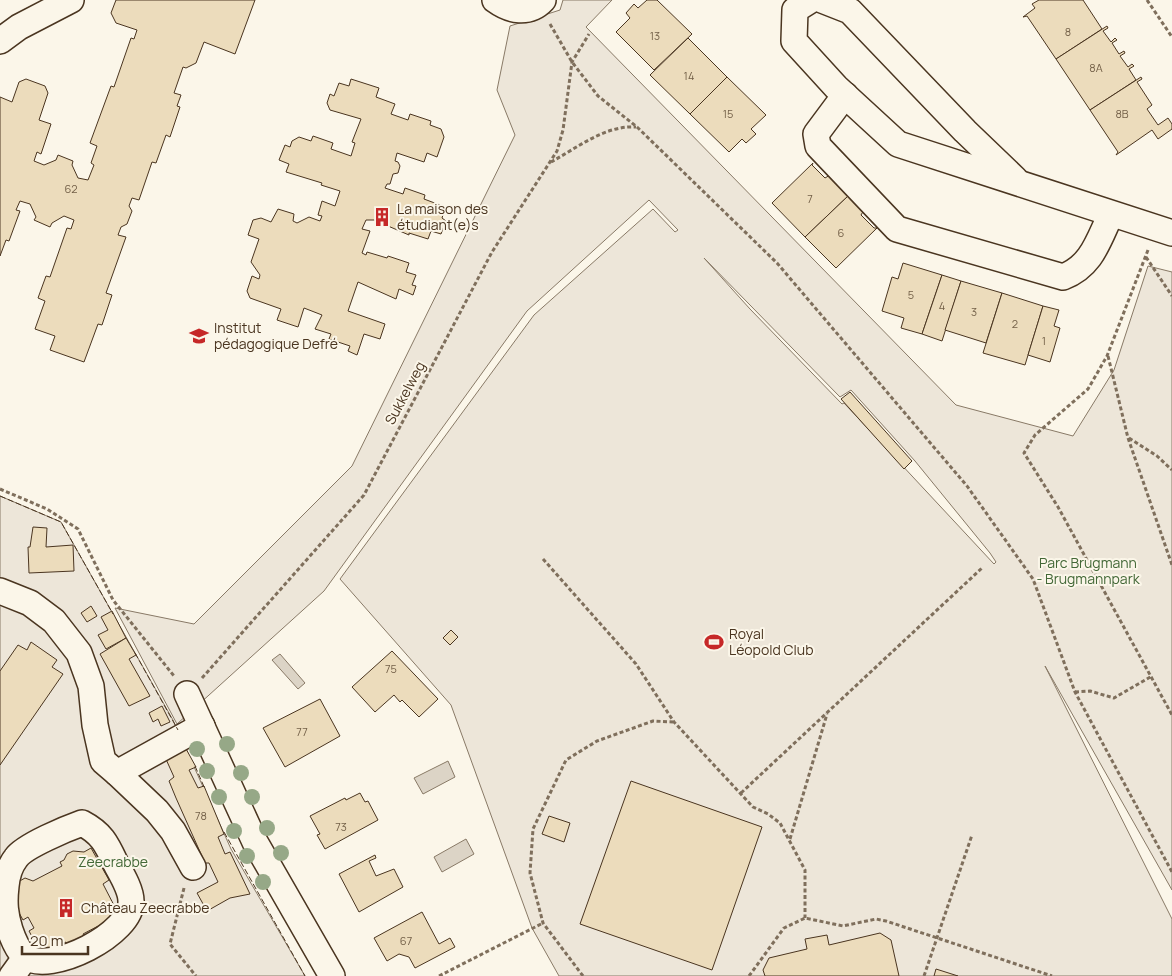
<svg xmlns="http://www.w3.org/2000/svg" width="1172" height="976" viewBox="0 0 1172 976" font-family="Manrope,sans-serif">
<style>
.green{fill:#ede6d9;stroke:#887966;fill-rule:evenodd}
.water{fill:#dcd4c6;stroke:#887966}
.building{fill:#ecdcbc;stroke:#4a3520}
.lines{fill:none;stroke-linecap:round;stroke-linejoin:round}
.minor-casing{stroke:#4a3520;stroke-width:28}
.path{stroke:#7f6f5c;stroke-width:3;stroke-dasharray:4 2.5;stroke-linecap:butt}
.minor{stroke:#fbf6e9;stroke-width:25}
.fence{stroke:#4a3520;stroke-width:1;stroke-dasharray:6 2.5;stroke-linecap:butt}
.tree{fill:#96a887}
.labels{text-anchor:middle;stroke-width:4;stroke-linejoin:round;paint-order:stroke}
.number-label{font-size:11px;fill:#725f47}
.poi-label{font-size:14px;fill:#4a3520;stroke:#fbf6e9;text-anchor:start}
.street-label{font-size:14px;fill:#4a3520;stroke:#fbf6e9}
.park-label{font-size:14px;fill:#436837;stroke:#fbf6e9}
</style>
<rect width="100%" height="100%" fill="#fbf6e9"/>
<g class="green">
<path d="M563,0H612L586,27L956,405L1073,436L1114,370L1148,266L1172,272V890L1045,666L1172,919V976H559L532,928L451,705L340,579L534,315L653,209L675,232L678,230L649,200L527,311L324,591L177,724L115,608L194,624L352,466L515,135L497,90L510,26L560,10ZM704,258L840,397L851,390L915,461L990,553L996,562L994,564L844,403L842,404L750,309Z"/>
<polygon points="0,496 61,522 173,720 231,849 305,976 0,976"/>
</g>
<g class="water">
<polygon points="280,654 305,683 298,689 272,660"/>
<polygon points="448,761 455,777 423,794 414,778"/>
<polygon points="466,839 474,854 442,872 434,857"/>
</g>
<g class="building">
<polygon points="116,0 255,0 235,54 204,42 196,63 186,68 183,67 174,93 181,95 177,106 180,107 170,137 166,135 156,163 152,162 139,200 132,198 129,206 132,211 127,224 121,227 118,235 126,237 106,293 112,295 102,325 98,324 84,362 50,350 55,336 35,329 45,301 38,298 46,276 50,277 67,228 71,229 74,220 64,216 52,223 50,227 34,220 36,217 30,204 20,201 16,210 20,211 9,241 6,240 0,256 0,97 12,102 19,82 26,79 45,86 48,93 39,120 51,124 41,154 37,152 34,161 44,165 56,160 58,155 73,161 72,165 78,178 88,180 94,165 91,163 97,146 90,143 111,86 114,87 131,38 134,39 137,30 116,23 111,13"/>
<polygon points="647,0 657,0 692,34 654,70 616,32 630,18 626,13 634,4 638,8"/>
<polygon points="1039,0 1083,0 1102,29 1056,59 1027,16 1023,17 1035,8 1032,4"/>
<polygon points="1107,26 1108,28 1103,31 1111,42 1115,38 1117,40 1112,43 1119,54 1124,51 1125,53 1120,56 1128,67 1132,64 1134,66 1129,69 1136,80 1090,110 1056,59"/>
<polygon points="688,38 727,77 690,114 650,75"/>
<polygon points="727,77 766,115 751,129 756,134 746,143 742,139 729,152 690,114"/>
<polygon points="1141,77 1142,79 1137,82 1152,105 1147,109 1158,125 1168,118 1172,124 1172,129 1158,139 1152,130 1116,155 1118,152 1090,110"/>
<polygon points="351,79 379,88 376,97 395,104 391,114 408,120 410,114 431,121 430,125 441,129 444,137 437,157 427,153 424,162 397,153 395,161 398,162 400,166 398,173 393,174 390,184 387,184 385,188 403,194 405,188 425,195 424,199 440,205 444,212 442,218 446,221 441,234 431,231 428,239 409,233 409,235 374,220 366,220 362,229 370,231 362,253 366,255 367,252 387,258 388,256 409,263 406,272 416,275 412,285 416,286 413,295 399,289 396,299 358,282 348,311 385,324 380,339 364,334 357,355 348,351 350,346 329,339 331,334 315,329 322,315 304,308 298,327 277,320 281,309 250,298 247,291 252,276 259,279 260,275 251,262 259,239 248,235 253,220 261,218 271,222 278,209 294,214 293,221 297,223 309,217 320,221 322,216 318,215 322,201 335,206 340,191 321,185 322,183 286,172 289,164 279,160 285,145 290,147 292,141 299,137 311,141 313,136 333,143 331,149 351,156 355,143 352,142 361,119 330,110 327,103 330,94 334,96 339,83 349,86"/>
<polygon points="813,163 812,165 825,178 830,175 829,177 848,196 805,237 772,203"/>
<polygon points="848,196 863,211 864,210 861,215 874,228 877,228 836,268 805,237"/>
<polygon points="903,263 942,275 922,334 901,328 904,318 882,311 892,277 898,279"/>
<polygon points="942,275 961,281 942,341 922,334"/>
<polygon points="961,281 1002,293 986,343 945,330"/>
<polygon points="1002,293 1043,306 1025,365 983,353"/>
<polygon points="1043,306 1059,310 1054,326 1060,328 1050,362 1028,355"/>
<polygon points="850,392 912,461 904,469 841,399"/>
<polygon points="33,527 47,528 46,547 73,545 74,571 29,573 28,547 30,547"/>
<polygon points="91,606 97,616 87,622 81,613"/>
<polygon points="112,611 126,638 106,649 98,635 108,630 101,617"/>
<polygon points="451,630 458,637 450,645 443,638"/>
<polygon points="126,638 136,655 129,659 150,696 129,706 100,654"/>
<polygon points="31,642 57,660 52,667 63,674 0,765 0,671 18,645 27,650"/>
<polygon points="392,651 438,699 419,717 402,700 400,702 394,695 375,712 352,687"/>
<polygon points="320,699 340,736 285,767 263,728"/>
<polygon points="162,706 170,722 161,726 158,719 153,722 149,713"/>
<polygon points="185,747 196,767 189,770 198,788 204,786 224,834 218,837 225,854 230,852 250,894 230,898 207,911 197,893 218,882 209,863 205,863 176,798 169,781 174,777 165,757"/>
<polygon points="631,781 762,827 712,970 580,924"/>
<polygon points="360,793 365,802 368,801 378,820 325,849 317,835 320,834 310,816 345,798 346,800"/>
<polygon points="549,816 570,823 564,842 542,834"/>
<polygon points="91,848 109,880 103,884 119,915 83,934 85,938 68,946 66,942 42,955 29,931 34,928 28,917 23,920 12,900 18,882 25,878 33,881 62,866 60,862 64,860 67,854 73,851 84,852"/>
<polygon points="375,855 376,858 369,861 376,876 394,869 403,887 359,912 339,874"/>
<polygon points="422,912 439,944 450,938 455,947 415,968 409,957 399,954 387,961 374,938"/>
<polygon points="880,933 891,940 899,976 765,976 763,970 769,958 807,949 805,939 827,935 829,945"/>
<polygon points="936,969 958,976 934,976"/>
</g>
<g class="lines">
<g class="minor-casing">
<g id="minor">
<path d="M495,0C510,11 529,15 543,0"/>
<polyline points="811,0 795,10 794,41 836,87 898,144 1172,233"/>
<polyline points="822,0 850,11 965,131 1015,179"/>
<polyline points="0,41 19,27 71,0"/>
<path d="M845,95L816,134L818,146L897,229L1063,277C1092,266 1098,241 1111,214"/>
<polyline points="0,591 30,603 54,621 79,653 91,686 95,725 103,761 117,773 202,726"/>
<polyline points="187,694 255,842 332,976"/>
<polyline points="117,773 157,811 173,831 193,867"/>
<path d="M82,823C103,834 107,845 117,866C122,875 131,890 131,901C133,933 50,976 24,956C18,950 13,939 10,930C5,914 4,903 6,886C7,875 9,867 16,858C24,846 68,828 82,823Z"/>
<polyline points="12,976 25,958"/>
</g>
</g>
<g class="path">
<polyline points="1147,0 1172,37"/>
<polyline points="550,24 572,62 598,96 637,127 777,263 967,486 1033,579 1075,692 1172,872"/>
<path d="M551,162C577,148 605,125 636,127"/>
<polyline points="1148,250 1107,356 1088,389 1035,435 1024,453 1058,507 1172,715"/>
<polyline points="1146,257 1172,296"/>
<polyline points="1108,356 1128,438 1172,565"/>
<polyline points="1129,438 1157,456 1172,470"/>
<polyline points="0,489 47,509 78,529 113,600 174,676"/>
<polyline points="543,559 636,664 674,722 753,807 768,814 780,823 805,870 805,918"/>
<polyline points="202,678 364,495 492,252 557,151 563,130 572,62 589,34"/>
<polyline points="1075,692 1090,691 1114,698 1152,676"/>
<polyline points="741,793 982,568"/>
<polyline points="790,839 827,714"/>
<polyline points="184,888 170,944 196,976"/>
<polyline points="439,976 543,923"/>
<polyline points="583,976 543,923 530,873 533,829 566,760 597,741 653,721 673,722"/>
<polyline points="749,976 784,928 805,918 843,926 876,919 886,921 1052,976"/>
<polyline points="924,976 972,835"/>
</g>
<use href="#minor" class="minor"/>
<g class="fence">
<polyline points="0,496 61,522 113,614"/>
<polyline points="135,653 178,730"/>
<polyline points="195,766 205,789"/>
<polyline points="224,832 305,976"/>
</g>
</g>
<g class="tree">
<circle cx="227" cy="744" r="8"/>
<circle cx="197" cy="749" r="8"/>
<circle cx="207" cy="771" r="8"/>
<circle cx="241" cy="773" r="8"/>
<circle cx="219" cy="797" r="8"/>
<circle cx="252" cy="797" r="8"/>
<circle cx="267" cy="828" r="8"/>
<circle cx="234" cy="831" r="8"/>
<circle cx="281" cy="853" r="8"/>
<circle cx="247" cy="856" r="8"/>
<circle cx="263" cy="882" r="8"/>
</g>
<defs>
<g id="building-bare" transform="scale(1.5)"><path d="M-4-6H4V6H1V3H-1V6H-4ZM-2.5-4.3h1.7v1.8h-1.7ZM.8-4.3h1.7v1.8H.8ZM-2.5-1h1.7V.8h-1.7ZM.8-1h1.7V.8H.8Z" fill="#c62828" stroke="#fbf6e9" stroke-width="2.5" paint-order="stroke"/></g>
<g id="university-bare" transform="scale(1.5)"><path d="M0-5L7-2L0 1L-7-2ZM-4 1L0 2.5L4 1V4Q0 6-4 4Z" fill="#c62828" stroke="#fbf6e9" stroke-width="2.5" paint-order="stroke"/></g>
<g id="stadium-bare" transform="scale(1.5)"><path d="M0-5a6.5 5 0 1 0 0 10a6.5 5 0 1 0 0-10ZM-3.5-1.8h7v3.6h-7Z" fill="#c62828" stroke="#fbf6e9" stroke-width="2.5" paint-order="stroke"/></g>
</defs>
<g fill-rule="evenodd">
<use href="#building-bare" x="382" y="217"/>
<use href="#university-bare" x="199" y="336"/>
<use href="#stadium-bare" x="714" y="642"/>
<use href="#building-bare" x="66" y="908"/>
</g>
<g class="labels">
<g class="number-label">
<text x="1068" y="36">8</text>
<text x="655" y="40">13</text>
<text x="1096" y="72">8A</text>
<text x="689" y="80">14</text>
<text x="728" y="118">15</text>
<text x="1122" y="118">8B</text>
<text x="71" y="193">62</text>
<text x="810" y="203">7</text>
<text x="841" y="237">6</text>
<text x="911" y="299">5</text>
<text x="942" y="310">4</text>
<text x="974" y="316">3</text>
<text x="1015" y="328">2</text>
<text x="1044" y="345">1</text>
<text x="391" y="673">75</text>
<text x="302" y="736">77</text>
<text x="201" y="820">78</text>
<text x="341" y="831">73</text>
<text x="406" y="945">67</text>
</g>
<g class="poi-label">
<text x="397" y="214">La maison des<tspan x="397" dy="16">étudiant(e)s</tspan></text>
<text x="214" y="333">Institut<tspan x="214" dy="16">pédagogique Defré</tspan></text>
<text x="729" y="639">Royal<tspan x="729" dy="16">Léopold Club</tspan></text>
<text x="81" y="913">Château Zeecrabbe</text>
</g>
<g class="street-label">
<text transform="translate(405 393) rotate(-62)" y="5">Sukkelweg</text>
</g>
<g class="park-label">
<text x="1088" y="568">Parc Brugmann<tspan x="1088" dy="16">- Brugmannpark</tspan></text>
<text x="113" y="867">Zeecrabbe</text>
</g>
</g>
<path d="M22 946v8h66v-8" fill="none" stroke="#4a3520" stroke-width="2.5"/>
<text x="30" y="946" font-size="15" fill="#4a3520" stroke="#fbf6e9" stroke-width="4" paint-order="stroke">20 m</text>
</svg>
